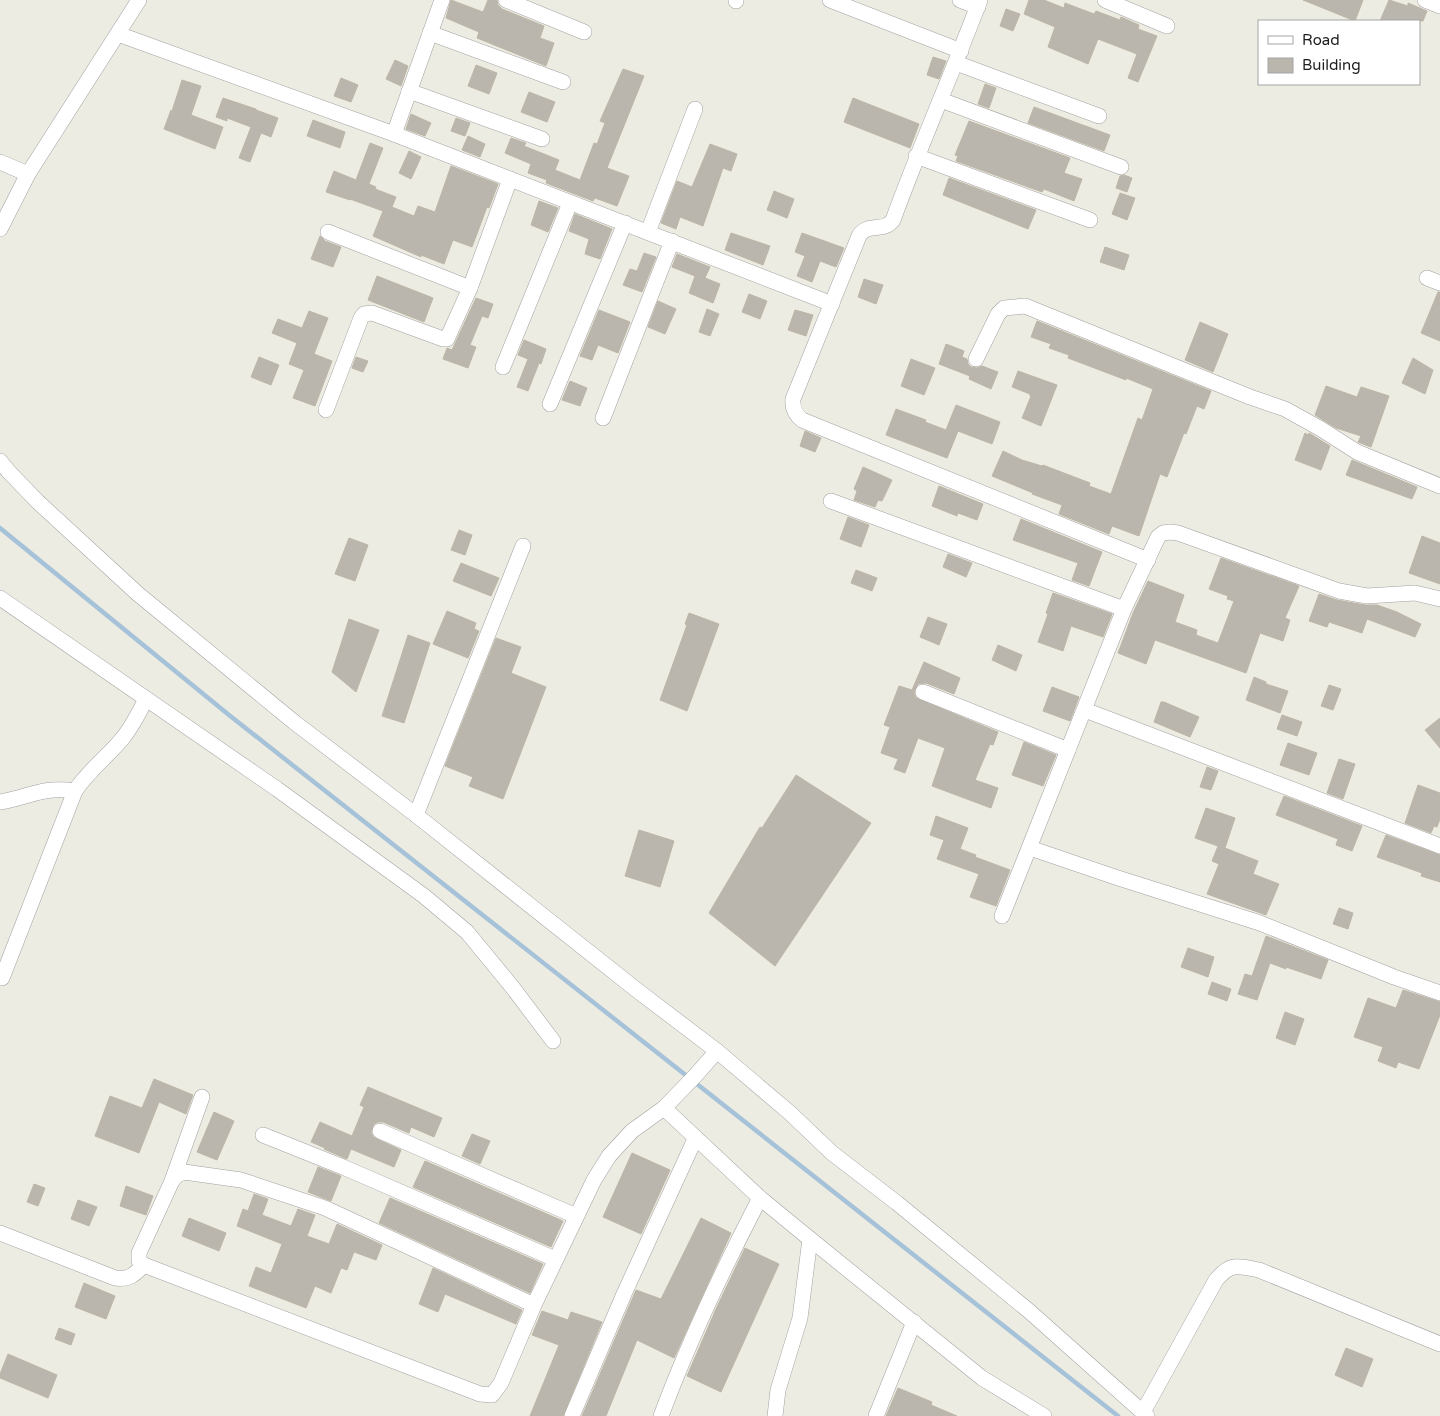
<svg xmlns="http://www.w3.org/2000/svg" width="1440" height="1416" viewBox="0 0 1440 1416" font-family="'Varela Round',sans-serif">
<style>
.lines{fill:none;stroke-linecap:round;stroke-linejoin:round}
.stream{stroke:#a6c2d8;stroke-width:4.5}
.building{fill:#bab5ad;stroke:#beb6a6}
.minor-casing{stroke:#a1a1a1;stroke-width:16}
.minor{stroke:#fff;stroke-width:15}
</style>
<rect width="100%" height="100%" fill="#edece3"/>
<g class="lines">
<polyline class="stream" points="0,528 229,715 1118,1416"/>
</g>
<g class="building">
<polygon points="451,0 483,12 488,0 497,0 498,5 502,9 544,26 540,38 554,43 546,66 477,38 479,32 446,18"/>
<polygon points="1029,0 1044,0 1064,8 1065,3 1094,14 1096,11 1120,20 1121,17 1139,25 1138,29 1157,36 1138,82 1128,78 1137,54 1098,39 1088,64 1048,47 1055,27 1024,14"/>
<polygon points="1303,0 1363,0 1355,21"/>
<polygon points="1389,0 1408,6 1408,3 1427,11 1423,21 1380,21"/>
<polygon points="1006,9 1020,14 1013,31 1000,26"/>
<polygon points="933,57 946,61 939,79 927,75"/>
<polygon points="395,60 408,66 401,86 386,79"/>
<polygon points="476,65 497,73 489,94 468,86"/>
<polygon points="623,69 644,76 607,168 629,176 617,206 595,198 593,201 546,183 547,180 528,173 531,164 505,153 511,138 526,143 524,146 559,160 555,170 580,180 594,143 597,144 605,123 600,121"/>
<polygon points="341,78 358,85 351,102 334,96"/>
<polygon points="182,80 201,86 191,115 223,127 215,149 164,129 171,110 172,111"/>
<polygon points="985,84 996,88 989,108 978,104"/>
<polygon points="529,92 555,102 547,122 521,112"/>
<polygon points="223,98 256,109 256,110 278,118 271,137 261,133 250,162 239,158 251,127 227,118 227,121 216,117"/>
<polygon points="853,98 919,124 910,148 844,122"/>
<polygon points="1034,107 1110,135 1104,151 1028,123"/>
<polygon points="411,114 431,123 425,136 406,129"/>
<polygon points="456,118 470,123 465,136 451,131"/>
<polygon points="313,120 345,132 340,148 307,136"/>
<polygon points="969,121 1070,158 1064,173 1082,179 1074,201 1044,189 1042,192 956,161 958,156 955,155"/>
<polygon points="468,136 485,144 480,157 462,150"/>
<polygon points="370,143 383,148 369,184 376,187 375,189 396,197 392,207 414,216 418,206 435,212 451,166 498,184 489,208 487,207 472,247 453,240 444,264 421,255 421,257 373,236 383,211 350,199 350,200 326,192 334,171 356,180"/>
<polygon points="710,144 737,154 731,171 723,168 703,226 680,217 676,229 661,223 677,181 692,187"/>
<polygon points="409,151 421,157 411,179 399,173"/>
<polygon points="1124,175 1132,178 1127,192 1116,188 1120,176"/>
<polygon points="949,178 1036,210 1028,229 943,195"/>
<polygon points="774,191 794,199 787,218 767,210"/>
<polygon points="1120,193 1135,198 1127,220 1112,214"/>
<polygon points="539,201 558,208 548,232 531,225"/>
<polygon points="575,214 612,229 600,259 585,254 589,239 569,231"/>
<polygon points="731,233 770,246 763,265 725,250"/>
<polygon points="802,233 844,248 836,267 820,261 812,282 797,276 805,256 795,252"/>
<polygon points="320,236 325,241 341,247 333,267 311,259"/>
<polygon points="1105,247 1129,255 1124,270 1100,262"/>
<polygon points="644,253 656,257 642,292 623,285 630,269 637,271"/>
<polygon points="677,254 710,267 705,278 720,284 713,303 689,293 695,276 672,267"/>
<polygon points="377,276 433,298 424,322 368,300"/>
<polygon points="864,279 883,285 876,304 858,297"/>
<polygon points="1438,292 1440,292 1440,341 1421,333"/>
<polygon points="749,294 767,301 760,319 742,312"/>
<polygon points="476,298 493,304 488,318 482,316 470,345 476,347 468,368 443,359 447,348 452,350"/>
<polygon points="658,301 676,309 665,334 648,327"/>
<polygon points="707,309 719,314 710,336 699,332"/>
<polygon points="599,310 630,322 618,353 598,345 592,360 580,356"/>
<polygon points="795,310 813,315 806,336 788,330"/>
<polygon points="309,311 328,318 314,354 332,361 315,406 293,398 304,370 289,364 297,343 272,333 278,319 302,328"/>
<polygon points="1037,321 1211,391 1204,409 1197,406 1186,434 1184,433 1167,477 1160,474 1139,536 1112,526 1109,534 1059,514 1062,505 1032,494 1033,493 992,476 1003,451 1022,460 1042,466 1043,465 1090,483 1089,486 1111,494 1138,418 1142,420 1153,389 1126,378 1126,380 1068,358 1069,355 1049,348 1051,344 1031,337"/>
<polygon points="1200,322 1228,334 1213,372 1185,360"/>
<polygon points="524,340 546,349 541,364 539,363 528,391 517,387 528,359 518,355"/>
<polygon points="946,344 964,351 962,357 967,359 968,364 971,367 977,368 982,366 998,372 991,389 969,379 970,376 939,364"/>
<polygon points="259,357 279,365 271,385 251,377"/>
<polygon points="356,357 368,361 363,372 352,368"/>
<polygon points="1413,358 1433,370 1425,394 1402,383"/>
<polygon points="911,359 935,368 924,395 901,386"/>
<polygon points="1018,371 1057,385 1041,426 1022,418 1031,396 1030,396 1030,394 1012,387"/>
<polygon points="570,381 587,388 580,406 562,400"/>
<polygon points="1326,386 1357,397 1361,387 1389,396 1371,447 1358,442 1361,436 1336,428 1315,415"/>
<polygon points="956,405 1000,422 992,444 958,431 947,458 886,435 896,409 926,420 925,422 946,430"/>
<polygon points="805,431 821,438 815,452 800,446"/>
<polygon points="1305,433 1308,435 1309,433 1330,446 1321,470 1295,460"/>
<polygon points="1352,460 1417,487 1412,499 1346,475"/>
<polygon points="863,467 892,480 882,501 878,500 875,507 854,500 857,491 854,489"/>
<polygon points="939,486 983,504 977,520 958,513 957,516 932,506"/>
<polygon points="848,517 869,525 861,547 840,539"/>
<polygon points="1021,519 1102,552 1089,586 1072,580 1078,563 1013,540"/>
<polygon points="459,530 472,535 465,555 451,550"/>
<polygon points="1422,536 1440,543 1440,584 1409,573"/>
<polygon points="349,538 368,545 355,581 335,574"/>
<polygon points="948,554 972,563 966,577 943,567"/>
<polygon points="1221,558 1299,586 1285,618 1290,620 1283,641 1260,633 1246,673 1155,640 1146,664 1118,653 1133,613 1148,581 1184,595 1175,622 1197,630 1196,635 1218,643 1234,601 1227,599 1228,596 1209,589"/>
<polygon points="461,563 499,578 491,596 453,581"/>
<polygon points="856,570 877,578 872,591 851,583"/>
<polygon points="1053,593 1112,614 1103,637 1071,626 1063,651 1038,642 1048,614 1046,613"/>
<polygon points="1319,594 1337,600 1365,605 1377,605 1397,612 1421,624 1415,637 1367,619 1362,633 1329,622 1327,627 1309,621"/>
<polygon points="447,611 476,623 474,629 479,631 468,658 433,644"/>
<polygon points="689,613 719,624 687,711 660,700 687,625 685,624"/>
<polygon points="928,617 947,624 939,645 920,637"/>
<polygon points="349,619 379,630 356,692 332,672"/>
<polygon points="408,635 430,643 404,723 382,716"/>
<polygon points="496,638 521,647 511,673 546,687 503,799 469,786 473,777 445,766"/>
<polygon points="998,645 1022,655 1016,671 992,660"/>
<polygon points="924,662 960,678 954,694 926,683 918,684 914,693 916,698 998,732 993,745 990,744 975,780 998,788 991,808 932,786 945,748 918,738 905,773 894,769 898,759 881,753 890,727 884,725 899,686 912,690"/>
<polygon points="1254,677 1266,682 1266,684 1288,691 1280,713 1246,700"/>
<polygon points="1329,685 1341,689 1333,710 1321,706"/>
<polygon points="1052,687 1079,697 1070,721 1043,711"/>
<polygon points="1161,702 1164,702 1199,717 1190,737 1154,722"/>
<polygon points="1282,715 1302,722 1297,736 1277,729"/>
<polygon points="1440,718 1440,748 1425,730"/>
<polygon points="1024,742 1056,755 1043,786 1012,775"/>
<polygon points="1288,743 1317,753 1309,775 1280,765"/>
<polygon points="1339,759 1355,764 1343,799 1327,793"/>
<polygon points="1207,767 1218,771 1211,790 1200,787"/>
<polygon points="796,775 871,823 775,966 709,913 760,827 762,828"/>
<polygon points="1418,785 1440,793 1440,819 1437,827 1434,826 1431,833 1405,823"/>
<polygon points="1284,796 1362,826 1352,851 1336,845 1338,839 1276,815"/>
<polygon points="1206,808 1235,818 1225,848 1258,861 1253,874 1279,884 1266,915 1207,894 1219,864 1212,861 1218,846 1195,838"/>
<polygon points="936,816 968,828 960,849 976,855 975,857 1010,870 996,906 970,897 979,874 937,859 944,840 930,835"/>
<polygon points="639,830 674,841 660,887 625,876"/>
<polygon points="1386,835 1440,855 1440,882 1421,876 1422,873 1377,857"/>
<polygon points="1339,908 1353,913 1348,929 1333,924"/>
<polygon points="1266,936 1328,960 1321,979 1286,967 1286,969 1270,963 1257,1000 1238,994 1245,974 1252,976"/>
<polygon points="1188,948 1214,957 1208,977 1181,967"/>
<polygon points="1212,982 1231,989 1227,1001 1208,994"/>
<polygon points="1403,990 1440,1002 1440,1015 1419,1069 1398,1062 1396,1068 1378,1061 1383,1047 1354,1037 1368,998 1396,1008"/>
<polygon points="1285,1012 1304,1019 1295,1045 1276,1038"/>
<polygon points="154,1079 193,1095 186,1114 159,1102 139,1153 95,1136 110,1096 142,1108"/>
<polygon points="368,1087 442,1118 434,1137 411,1127 409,1133 383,1122 378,1122 374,1124 371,1132 373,1137 401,1150 394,1167 351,1149 347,1159 324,1149 325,1148 311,1142 320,1122 352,1136 364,1107 360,1105"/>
<polygon points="214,1112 234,1121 217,1160 197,1152"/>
<polygon points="472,1134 490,1141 480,1164 462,1156"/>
<polygon points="632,1153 670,1170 641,1234 603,1217"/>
<polygon points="425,1161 563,1221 551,1247 413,1187"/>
<polygon points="318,1167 341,1176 331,1201 308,1192"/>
<polygon points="34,1184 45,1188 38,1206 27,1202"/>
<polygon points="126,1186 153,1196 146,1215 120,1206"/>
<polygon points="254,1194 268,1199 262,1215 291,1226 298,1209 315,1215 307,1236 329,1244 337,1224 382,1245 376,1260 354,1252 347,1270 341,1268 331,1293 315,1286 306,1308 249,1286 256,1267 271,1273 282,1244 237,1226 243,1209 248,1211"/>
<polygon points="390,1198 543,1264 530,1293 379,1223"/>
<polygon points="78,1200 97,1207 89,1226 71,1219"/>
<polygon points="189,1218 226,1233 219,1251 182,1236"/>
<polygon points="701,1218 731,1233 674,1358 637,1340 606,1416 582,1416 636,1290 661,1299"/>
<polygon points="745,1248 779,1264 721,1392 687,1376 716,1309"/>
<polygon points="433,1268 522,1310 516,1324 445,1294 438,1312 419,1304"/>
<polygon points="84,1283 115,1296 106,1319 75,1307"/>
<polygon points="542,1311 568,1320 571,1312 602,1322 563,1416 530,1416 559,1345 532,1335"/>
<polygon points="59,1328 75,1334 71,1345 55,1339"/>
<polygon points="1346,1348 1373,1359 1362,1387 1335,1375"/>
<polygon points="8,1354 57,1375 48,1398 0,1378 0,1374"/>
<polygon points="898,1388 932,1402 931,1405 957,1416 886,1416"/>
</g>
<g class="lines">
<g class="minor-casing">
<g id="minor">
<polyline points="506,0 584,32"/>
<polyline points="830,0 961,51"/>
<polyline points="960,0 978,7"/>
<path d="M980,0C952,74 920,146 893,220C884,233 867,222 859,236L793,399C792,408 795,414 802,420L1148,560"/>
<polyline points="1105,0 1167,26"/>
<polyline points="1425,0 1440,6"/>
<polyline points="736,1 736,0"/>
<polyline points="430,33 563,82"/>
<polyline points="118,34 394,134 832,304"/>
<polyline points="956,63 1099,116"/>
<polyline points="409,91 542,139"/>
<polyline points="941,100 1121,167"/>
<polyline points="394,134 442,0"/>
<polyline points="916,156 1090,220"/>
<polyline points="0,162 28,174"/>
<polyline points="0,229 28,174 139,0"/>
<polyline points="328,232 470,288"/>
<polyline points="648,232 695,109"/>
<polyline points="1427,278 1440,283"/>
<polyline points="976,359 998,314 1004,308 1025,306 1250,397 1285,409 1321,429 1357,452 1440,486"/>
<polyline points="503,367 570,203"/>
<polyline points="550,404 625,223"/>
<polyline points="326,410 361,318 364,314 372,313 443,339 447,339 470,288 510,179"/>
<polyline points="603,418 672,241"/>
<polyline points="0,461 9,472 38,502 138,594 294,722 416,815 638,991 717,1051 790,1113 832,1153 897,1203 1029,1311 1147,1416"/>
<polyline points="831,501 1124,609"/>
<polyline points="0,598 277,789 424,896 467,932 513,988 553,1041"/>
<polyline points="923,692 1068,750"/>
<polyline points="1085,710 1440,846"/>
<path d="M0,802C30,797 42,786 75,791"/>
<polyline points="416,815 523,546"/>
<polyline points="1030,848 1115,877 1260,923 1394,977 1440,993"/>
<polyline points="1002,916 1124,609 1158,537 1163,533 1170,532 1178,533 1339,591 1367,596 1415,593 1440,599"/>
<path d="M2,978L75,791C88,771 107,757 122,739C132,727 139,713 146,699"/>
<polyline points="664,1108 760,1198 810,1239 982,1378 1044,1416"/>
<polyline points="380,1131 576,1216"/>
<polyline points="263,1135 343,1167 555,1259"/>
<polyline points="172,1181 202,1097"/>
<path d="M0,1233L115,1278C129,1280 134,1275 144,1265"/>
<polyline points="534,1305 325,1208 241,1180 184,1172 177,1175 172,1181 139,1253 139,1261 144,1265 480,1394 492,1395 501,1383 534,1305 594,1180 609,1156 632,1131 664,1108 695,1076 717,1051"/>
<path d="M1143,1412L1216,1280C1231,1262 1238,1266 1259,1270L1440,1344"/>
<polyline points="572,1416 624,1294 695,1139"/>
<path d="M661,1416C689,1341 723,1269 760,1198"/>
<polyline points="775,1416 778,1390 800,1318 810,1239"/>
<polyline points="876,1416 914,1322"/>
</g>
</g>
<use href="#minor" class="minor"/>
</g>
<rect x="1258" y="20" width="162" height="65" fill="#ffffff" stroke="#a5a5a5"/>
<rect x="1268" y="36" width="25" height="8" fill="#ffffff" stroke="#a5a5a5"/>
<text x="1302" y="45" font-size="15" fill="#1d1d1d">Road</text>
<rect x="1268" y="58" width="25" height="15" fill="#bab5ad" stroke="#a5a5a5"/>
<text x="1302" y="70" font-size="15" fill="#1d1d1d">Building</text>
</svg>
